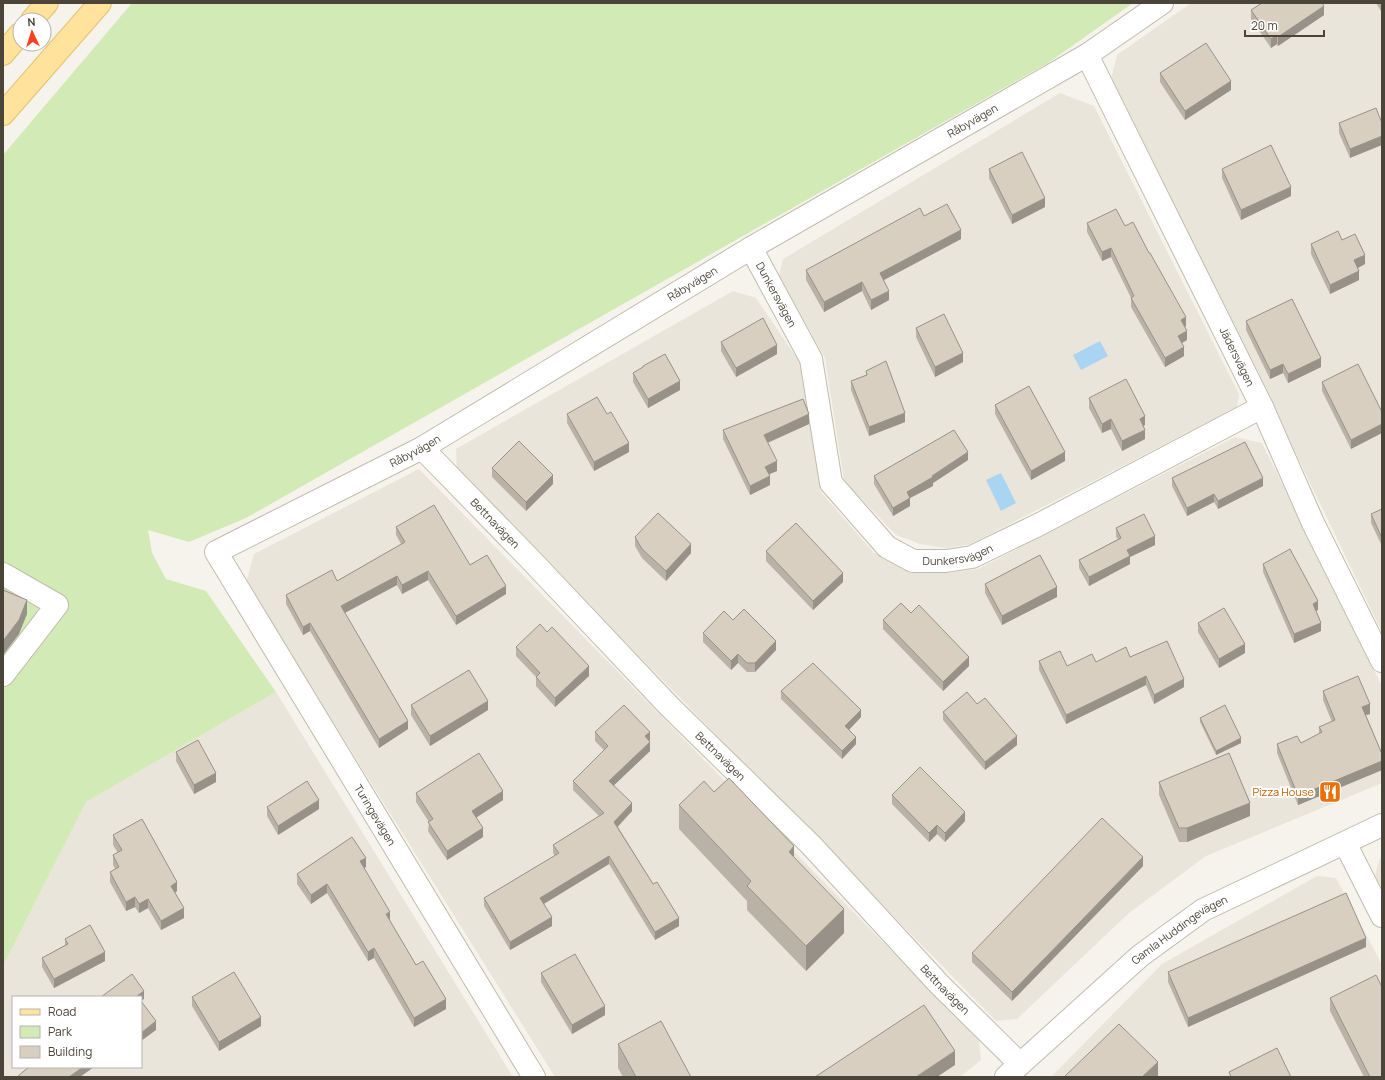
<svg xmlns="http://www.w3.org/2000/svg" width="1385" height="1080" viewBox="0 0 1385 1080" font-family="Manrope,sans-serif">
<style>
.residential{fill:#eae5da;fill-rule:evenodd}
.green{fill:#d2eab5}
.water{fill:#a9d4f2}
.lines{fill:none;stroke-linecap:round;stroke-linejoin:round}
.minor-casing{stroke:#c2bbae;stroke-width:24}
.major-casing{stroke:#e6c16a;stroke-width:24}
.minor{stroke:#fff;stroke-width:22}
.major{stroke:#ffe39c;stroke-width:22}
.wall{fill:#bab2a6}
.shaded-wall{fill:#979187}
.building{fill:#d8cfc1;stroke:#979187}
.labels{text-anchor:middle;stroke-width:4;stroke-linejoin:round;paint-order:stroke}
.street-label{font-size:11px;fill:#4b4439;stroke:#fff}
.food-label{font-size:11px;fill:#c56008;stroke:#fff;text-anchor:end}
</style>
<rect width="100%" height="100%" fill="#f6f3ec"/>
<g class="residential">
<polygon points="1191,3 1382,3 1382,632 1271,402 1111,79 1117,55"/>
<polygon points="1060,93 1094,106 1239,394 1237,407 971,544 946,548 920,544 896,535 844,481 825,358 779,275 783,259"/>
<polygon points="733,291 756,298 800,363 821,492 874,553 910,568 948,573 978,569 1235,437 1262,443 1382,686 1382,783 1206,856 1129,913 1017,1019 996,1021 457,470 456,449"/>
<polygon points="419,469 979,1040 981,1060 960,1077 555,1077 246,583 254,554"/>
<path d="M276,692L513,1077H3V966L86,802ZM13,997H141V1067H13Z"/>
<polygon points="1380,858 1382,858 1382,895 1374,878"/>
<polygon points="1317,876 1336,878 1382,965 1382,1077 1051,1077 1162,964"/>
</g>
<polygon class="green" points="132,3 1133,3 1048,63 246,518 189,542 148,530 152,553 166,579 206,591 276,692 86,802 3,966 3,155"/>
<g class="water">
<polygon points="1100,341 1108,356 1081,370 1073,355"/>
<polygon points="1001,473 1016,503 1001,511 986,480"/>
</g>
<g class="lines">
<g class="minor-casing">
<g id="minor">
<path id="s1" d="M1087,55L1262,407L1313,523L1382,661"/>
<path id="s2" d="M751,248L811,359L831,483L887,547L913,561H946L972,557L1040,524L1262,407"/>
<path id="s3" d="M422,448L530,559L669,706L811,845L939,984L1020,1064"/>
<polyline points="3,574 57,605 3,675"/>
<polyline points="1345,843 1382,916"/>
<path id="s4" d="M534,1077L216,552L422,448L751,248L1087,55L1162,3"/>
<path id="s5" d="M1006,1077L1140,956L1203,910L1382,825"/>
</g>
</g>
<g class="major-casing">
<g id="major">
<polyline points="32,20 47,3"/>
<polyline points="3,54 20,34"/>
<polyline points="3,114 100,3"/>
</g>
</g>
<use href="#minor" class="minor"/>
<use href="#major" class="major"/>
</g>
<g class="wall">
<polygon points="1376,3 1382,3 1382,13"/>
<polygon points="1251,10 1324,15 1278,46 1277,44 1271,48 1251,19"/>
<polygon points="1160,73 1231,90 1185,120 1160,82"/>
<polygon points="1339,123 1382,123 1350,158 1339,133"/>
<polygon points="989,169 1045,207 1012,224 989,178"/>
<polygon points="1222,169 1291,196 1241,220 1222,178"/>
<polygon points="924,216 961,239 884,280 889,300 871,310 862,291 824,312 806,280 806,270"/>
<polygon points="1087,223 1125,226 1149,253 1186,326 1185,327 1187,340 1182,343 1184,356 1165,367 1131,307 1131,298 1111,257 1102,261 1087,232"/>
<polygon points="1342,240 1365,264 1358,268 1359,280 1330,294 1311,254 1311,244"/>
<polygon points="1246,321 1321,367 1288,383 1283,373 1270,379 1246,330"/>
<polygon points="916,328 963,362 935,377 916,337"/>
<polygon points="721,342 777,354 736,377 721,351"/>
<polygon points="643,366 680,390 648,408 633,382 633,373 643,368"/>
<polygon points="866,371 905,422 869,436 851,390 851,381 866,375"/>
<polygon points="1322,382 1382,412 1351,449 1322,391"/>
<polygon points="1089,398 1145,425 1143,426 1145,439 1122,451 1111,429 1102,433 1089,408"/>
<polygon points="995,405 1065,461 1031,480 995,414"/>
<polygon points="567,414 629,452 594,471 567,423"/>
<polygon points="809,424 768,443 777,471 769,474 770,485 750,495 723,439 723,430"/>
<polygon points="968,460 933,483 933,486 910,498 910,506 893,516 874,484 874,476"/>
<polygon points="492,468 553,484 526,511 492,477"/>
<polygon points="1172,478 1263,486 1218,509 1214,502 1187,516 1172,486"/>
<polygon points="1382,509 1382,546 1371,523 1371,514"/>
<polygon points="396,527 470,565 506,594 456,625 428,580 402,594 397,585 344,613 408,729 379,748 310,631 303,635 286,604 286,595 337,581 401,544 396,535"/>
<polygon points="1116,528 1155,545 1130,557 1130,564 1089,586 1079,568 1079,560 1118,539 1116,537"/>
<polygon points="635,537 691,553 666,581 642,558 635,546"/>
<polygon points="766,551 843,582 813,610 766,561"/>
<polygon points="1263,564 1318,610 1316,611 1321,631 1294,643 1263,572"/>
<polygon points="985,584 1057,597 1002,625 985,593"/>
<polygon points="911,613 969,666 943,691 883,629 883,620"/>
<polygon points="733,620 776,650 755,672 747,672 738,663 731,670 703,642 703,633"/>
<polygon points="1198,623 1245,653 1219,668 1198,632"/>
<polygon points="516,647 589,676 555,707 536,686 536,677 516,656"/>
<polygon points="1130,657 1184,687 1154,704 1146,685 1066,724 1039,670 1039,661 1067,666"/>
<polygon points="781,691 861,717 849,730 856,744 842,759 781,699"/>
<polygon points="1323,691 1370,714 1366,715 1382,754 1382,770 1298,805 1277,753 1277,744 1301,743 1319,734 1319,727 1332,722 1323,700"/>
<polygon points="977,704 1017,745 985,770 943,720 943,712"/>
<polygon points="411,705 488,710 430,746 411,715"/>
<polygon points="1200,718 1241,743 1216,755 1200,722"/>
<polygon points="595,732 650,740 649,741 650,751 614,785 632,811 618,827 679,926 655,940 609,864 544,904 552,926 510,950 484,906 484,898 555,856 553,853 553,845 599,816 573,790 573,781 604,750 595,741"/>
<polygon points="176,752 216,782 194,794 176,761"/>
<polygon points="1159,782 1250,816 1187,842 1179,842 1159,795"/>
<polygon points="714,792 844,933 806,971 747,910 747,901 679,829 679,805"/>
<polygon points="416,793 503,800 476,818 483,837 447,860 428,831 429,822 416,802"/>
<polygon points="892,795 965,821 945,842 937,834 929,842 892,804"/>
<polygon points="267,807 319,809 278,835 267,816"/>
<polygon points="113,835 177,891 175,893 184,918 161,930 148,908 139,913 135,907 126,911 110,882 110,872 115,869 113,865 113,855 118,853 113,845"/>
<polygon points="1143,866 1012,1001 972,962 972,953"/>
<polygon points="366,867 364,868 390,921 416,965 446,1009 414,1027 374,958 368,961 327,893 311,904 297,884 297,874"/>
<polygon points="65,939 105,961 54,988 42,967 42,958 65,945"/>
<polygon points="1366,947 1188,1027 1168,982 1168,972"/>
<polygon points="541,973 605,1015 572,1034 541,982"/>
<polygon points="192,997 261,1026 219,1051 192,1006"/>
<polygon points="1330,998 1382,1077 1364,1077 1330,1011"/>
<polygon points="618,1044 691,1077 623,1077 618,1068"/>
</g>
<g class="shaded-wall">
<polygon points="1324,6 1324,15 1278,46 1278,37"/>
<polygon points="1277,35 1277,44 1271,48 1271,39"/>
<polygon points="1231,81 1231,90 1185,120 1185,111"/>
<polygon points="1382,136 1382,145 1350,158 1350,149"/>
<polygon points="1291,187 1291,196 1241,220 1241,210"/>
<polygon points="1045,198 1045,207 1012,224 1012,215"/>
<polygon points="961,230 961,239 880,282 880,273"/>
<polygon points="1111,248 1111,257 1102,261 1102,252"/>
<polygon points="1365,255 1365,264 1354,270 1354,260"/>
<polygon points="1359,271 1359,280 1330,294 1330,285"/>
<polygon points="862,282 862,291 824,312 824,302"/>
<polygon points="889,291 889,300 871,310 871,300"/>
<polygon points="1186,317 1186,326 1181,329 1181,320"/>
<polygon points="1187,331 1187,340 1178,345 1178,336"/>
<polygon points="777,345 777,354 736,377 736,368"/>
<polygon points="1184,347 1184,356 1165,367 1165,358"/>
<polygon points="963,353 963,362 935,377 935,367"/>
<polygon points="1321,358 1321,367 1288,383 1288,374"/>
<polygon points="1283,364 1283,373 1270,379 1270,370"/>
<polygon points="680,381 680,390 648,408 648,399"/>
<polygon points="905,413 905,422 869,436 869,427"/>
<polygon points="809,414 809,424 764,444 764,435"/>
<polygon points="1145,416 1145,425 1140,428 1140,419"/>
<polygon points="1111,419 1111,429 1102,433 1102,424"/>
<polygon points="1382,424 1382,433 1351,449 1351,440"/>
<polygon points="1145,430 1145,439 1122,451 1122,441"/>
<polygon points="629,443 629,452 594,471 594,462"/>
<polygon points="968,452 968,460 933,483 933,486 910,498 910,506 893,516 893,508 907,492"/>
<polygon points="1065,452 1065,461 1031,480 1031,471"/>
<polygon points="777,461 777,471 765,476 765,467"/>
<polygon points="553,475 553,484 526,511 526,502"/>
<polygon points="770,476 770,485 750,495 750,486"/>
<polygon points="1263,478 1263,486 1218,509 1218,501"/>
<polygon points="1214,494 1214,502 1187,516 1187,508"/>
<polygon points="1155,536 1155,545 1130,557 1130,564 1089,586 1089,577 1127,550"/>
<polygon points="691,544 691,553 666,581 666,571"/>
<polygon points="428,571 428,580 402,594 402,585"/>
<polygon points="843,573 843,582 813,610 813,601"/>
<polygon points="397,576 397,585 341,615 341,606"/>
<polygon points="506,586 506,594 456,625 456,616"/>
<polygon points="1057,587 1057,597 1002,625 1002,616"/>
<polygon points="27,600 27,614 19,634 3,655 3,641"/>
<polygon points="1318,601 1318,610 1313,612 1313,604"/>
<polygon points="310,623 310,631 303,635 303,627"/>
<polygon points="1321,623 1321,631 1294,643 1294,634"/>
<polygon points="776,641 776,650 755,672 755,663"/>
<polygon points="1245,644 1245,653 1219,668 1219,659"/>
<polygon points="738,654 738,663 731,670 731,661"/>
<polygon points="969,657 969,666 943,691 943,682"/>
<polygon points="589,666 589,676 555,707 555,698"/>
<polygon points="1146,676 1146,685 1066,724 1066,715"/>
<polygon points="1184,679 1184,687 1154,704 1154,695"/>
<polygon points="488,701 488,710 430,746 430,736"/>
<polygon points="1370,704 1370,714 1362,716 1362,707"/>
<polygon points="861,710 861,717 845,734 845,726"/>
<polygon points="408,721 408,729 379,748 379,739"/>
<polygon points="650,732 650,740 645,745 645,736"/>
<polygon points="1017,736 1017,745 985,770 985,762"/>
<polygon points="856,737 856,744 842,759 842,751"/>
<polygon points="1241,738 1241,743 1216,755 1216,751"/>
<polygon points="650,742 650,751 609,790 609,781"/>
<polygon points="1382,761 1382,770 1298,805 1298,796"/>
<polygon points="216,773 216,782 194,794 194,785"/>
<polygon points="503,791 503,800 472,820 472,811"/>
<polygon points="319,800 319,809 278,835 278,826"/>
<polygon points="632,803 632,811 614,830 614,822"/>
<polygon points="1250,803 1250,816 1187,842 1187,828"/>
<polygon points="965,812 965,821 945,842 945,833"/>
<polygon points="937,825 937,834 929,842 929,833"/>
<polygon points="483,828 483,837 447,860 447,851"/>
<polygon points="794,846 794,870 789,852"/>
<polygon points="609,856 609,864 540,906 540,898"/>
<polygon points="1143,857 1143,866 1012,1001 1012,992"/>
<polygon points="366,858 366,867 360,870 360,861"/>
<polygon points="177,882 177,891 171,895 171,886"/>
<polygon points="327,884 327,893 311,904 311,895"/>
<polygon points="135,897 135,907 126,911 126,902"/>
<polygon points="148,899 148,908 139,913 139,904"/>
<polygon points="184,908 184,918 161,930 161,921"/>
<polygon points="844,909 844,933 806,971 806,946"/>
<polygon points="390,912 390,922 386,914"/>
<polygon points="552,917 552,926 510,950 510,942"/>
<polygon points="679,918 679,926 655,940 655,932"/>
<polygon points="1366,938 1366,947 1188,1027 1188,1018"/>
<polygon points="374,948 374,958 368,961 368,952"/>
<polygon points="105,952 105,961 54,988 54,979"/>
<polygon points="144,991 144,999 141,1001 141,997 137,997 137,996"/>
<polygon points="446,999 446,1009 414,1027 414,1018"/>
<polygon points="605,1006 605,1015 572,1034 572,1025"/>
<polygon points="261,1017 261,1026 219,1051 219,1042"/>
<polygon points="156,1021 156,1030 141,1041 141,1033"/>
<polygon points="955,1051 955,1065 937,1077 916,1077"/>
<polygon points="1158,1062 1158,1076 1157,1077 1142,1077"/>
<polygon points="83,1067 94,1067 80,1077 69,1077"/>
</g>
<g class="building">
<polygon points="1262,3 1322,3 1324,6 1278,37 1277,35 1271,39 1251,10"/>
<polygon points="1206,43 1231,81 1185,111 1160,73"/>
<polygon points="1376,108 1382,123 1382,136 1350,149 1339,123"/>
<polygon points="1271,145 1291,187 1241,210 1222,169"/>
<polygon points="1022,152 1045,198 1012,215 989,169"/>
<polygon points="947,204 961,230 880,273 889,291 871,300 862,282 824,302 806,270 920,208 924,216"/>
<polygon points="1116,209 1125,226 1133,222 1149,253 1150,253 1186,317 1181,320 1187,331 1178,336 1184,347 1165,358 1131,298 1134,296 1111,248 1102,252 1087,223"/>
<polygon points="1338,231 1342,240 1355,234 1365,255 1354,260 1359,271 1330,285 1311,244"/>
<polygon points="1292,299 1321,358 1288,374 1283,364 1270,370 1246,321"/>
<polygon points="944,314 963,353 935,367 916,328"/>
<polygon points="763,318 777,345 736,368 721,342"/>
<polygon points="665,354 680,381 648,399 633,373 643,367 643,366"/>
<polygon points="886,361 905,413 869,427 851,381 867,375 866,371"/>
<polygon points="1358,364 1382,412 1382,424 1351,440 1322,382"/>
<polygon points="1126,379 1145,416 1140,419 1145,430 1122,441 1111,419 1102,424 1089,398"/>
<polygon points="1029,386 1065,452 1031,471 995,405"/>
<polygon points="597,397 607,414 611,412 629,443 594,462 567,414"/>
<polygon points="803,399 809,414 764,435 777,461 765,467 770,476 750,486 723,430"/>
<polygon points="954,430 968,452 932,476 933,477 907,492 910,498 893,508 874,476"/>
<polygon points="519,441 553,475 526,502 492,468"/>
<polygon points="1245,442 1263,478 1218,501 1214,494 1187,508 1172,478"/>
<polygon points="434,505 470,565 487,555 506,586 456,616 428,571 402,585 397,576 341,606 408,721 379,739 310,623 303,627 286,595 332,570 337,581 405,542 396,527"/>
<polygon points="1382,509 1382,538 1371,514"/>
<polygon points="658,513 691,544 666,571 642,549 635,537"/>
<polygon points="1144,514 1155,536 1127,550 1130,556 1089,577 1079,560 1121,538 1116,528"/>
<polygon points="796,523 843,573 813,601 766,551"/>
<polygon points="1290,549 1318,601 1313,604 1321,623 1294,634 1263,564"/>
<polygon points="1040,555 1057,587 1002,616 985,584"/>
<polygon points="3,590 27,600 19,620 3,641"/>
<polygon points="901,603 911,613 919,605 969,657 943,682 883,620"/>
<polygon points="1224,608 1245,644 1219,659 1198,623"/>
<polygon points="744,609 776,641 755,663 747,663 738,654 731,661 703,633 724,611 733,620"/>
<polygon points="540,624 547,632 552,627 589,666 555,698 536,677 540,673 516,647"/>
<polygon points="1167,641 1184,679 1154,695 1146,676 1066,715 1039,661 1060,651 1067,666 1092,654 1096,662 1126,647 1130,657"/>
<polygon points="813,663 861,710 845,726 856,737 842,751 781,691"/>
<polygon points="469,670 488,701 430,736 411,705"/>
<polygon points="1358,676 1370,704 1362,707 1382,754 1382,761 1298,796 1277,744 1297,736 1301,743 1322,732 1319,727 1335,720 1323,691"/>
<polygon points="967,692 977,704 985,698 1017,736 985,762 943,712"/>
<polygon points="624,705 650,732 645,736 650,742 609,781 632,803 614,822 653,884 657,882 679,918 655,932 609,856 540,898 552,917 510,942 484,898 559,853 553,845 604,813 573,781 608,746 595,732"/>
<polygon points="1225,705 1241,738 1216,751 1200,718"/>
<polygon points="198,740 216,773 194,785 176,752"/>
<polygon points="479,753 503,791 472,811 483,828 447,851 428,822 433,819 416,793"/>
<polygon points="1229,753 1250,803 1187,828 1179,828 1159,782"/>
<polygon points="920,767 965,812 945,833 937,825 929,833 892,795"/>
<polygon points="729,778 794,846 789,852 844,909 806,946 747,886 751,881 679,805 704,781 714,792"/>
<polygon points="307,781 319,800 278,826 267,807"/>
<polygon points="1102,818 1143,857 1012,992 972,953"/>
<polygon points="142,819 177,882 171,886 184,908 161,921 148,899 139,904 135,897 126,902 110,872 119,867 113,855 122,850 113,835"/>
<polygon points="352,837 366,858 360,861 390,912 386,914 416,965 423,961 446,999 414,1018 374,948 368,952 327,884 311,895 297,874"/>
<polygon points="1346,893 1366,938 1188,1018 1168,972"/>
<polygon points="90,925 105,952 54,979 42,958 68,944 65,939"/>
<polygon points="575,954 605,1006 572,1025 541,973"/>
<polygon points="234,972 261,1017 219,1042 192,997"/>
<polygon points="132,974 144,991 137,996 138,997 101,997"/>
<polygon points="1376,975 1382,987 1382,1077 1370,1077 1330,998"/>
<polygon points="141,1001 156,1021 141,1033"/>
<polygon points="924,1005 955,1051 916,1077 815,1077"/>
<polygon points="661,1021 691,1077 636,1077 618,1044"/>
<polygon points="1119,1024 1158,1062 1142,1077 1064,1077 1089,1053"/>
<polygon points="1277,1048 1291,1077 1231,1077 1229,1072"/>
<polygon points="29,1067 83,1067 69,1077 18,1077 18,1076"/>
</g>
<defs>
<g id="restaurant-square" transform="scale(1.15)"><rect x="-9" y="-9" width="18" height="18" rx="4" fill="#e8710a" stroke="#fff"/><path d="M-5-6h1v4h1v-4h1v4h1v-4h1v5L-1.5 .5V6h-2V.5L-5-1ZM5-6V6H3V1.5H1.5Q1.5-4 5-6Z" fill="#fff"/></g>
</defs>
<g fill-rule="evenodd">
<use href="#restaurant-square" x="1330" y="792"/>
</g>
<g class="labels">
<g class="street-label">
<text dy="4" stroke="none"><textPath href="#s4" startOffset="1485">Råbyvägen</textPath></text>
<text dy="4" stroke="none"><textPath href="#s4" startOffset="1161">Råbyvägen</textPath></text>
<text dy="4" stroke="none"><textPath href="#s2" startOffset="53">Dunkersvägen</textPath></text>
<text dy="4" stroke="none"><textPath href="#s1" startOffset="337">Jädersvägen</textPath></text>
<text dy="4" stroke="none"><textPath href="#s4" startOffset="837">Råbyvägen</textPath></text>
<text dy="4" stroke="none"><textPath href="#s3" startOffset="105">Bettnavägen</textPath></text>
<text dy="4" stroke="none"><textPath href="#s2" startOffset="412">Dunkersvägen</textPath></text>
<text dy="4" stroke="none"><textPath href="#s3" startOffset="429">Bettnavägen</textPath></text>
<text transform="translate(375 815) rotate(59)" y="4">Turingevägen</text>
<text dy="4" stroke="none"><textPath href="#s5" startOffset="228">Gamla Huddingevägen</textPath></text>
<text dy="4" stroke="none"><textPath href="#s3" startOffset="753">Bettnavägen</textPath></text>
</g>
<g class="food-label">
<text x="1314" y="796">Pizza House</text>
</g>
</g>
<rect width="1385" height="1080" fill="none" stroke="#4b4439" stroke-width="8"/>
<rect x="12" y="996" width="130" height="72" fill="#ffffff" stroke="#b7b4b0"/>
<rect x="20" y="1009" width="20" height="6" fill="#ffe39c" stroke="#b7b4b0"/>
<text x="48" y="1016" font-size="12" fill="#4b4439">Road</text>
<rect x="20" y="1026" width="20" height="12" fill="#d2eab5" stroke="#b7b4b0"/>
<text x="48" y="1036" font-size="12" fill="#4b4439">Park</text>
<rect x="20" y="1046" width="20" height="12" fill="#d8cfc1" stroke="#b7b4b0"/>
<text x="48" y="1056" font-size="12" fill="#4b4439">Building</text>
<g transform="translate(32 32) rotate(356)"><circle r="19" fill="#ffffff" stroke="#b7b4b0"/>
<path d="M0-3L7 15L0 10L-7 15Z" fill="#fc3f1d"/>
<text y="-6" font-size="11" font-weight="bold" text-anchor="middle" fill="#4b4439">N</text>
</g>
<path d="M1245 30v6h79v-6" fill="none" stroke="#4b4439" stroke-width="2"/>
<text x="1251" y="30" font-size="12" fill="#4b4439" stroke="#ffffff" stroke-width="3" paint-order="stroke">20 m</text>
</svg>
